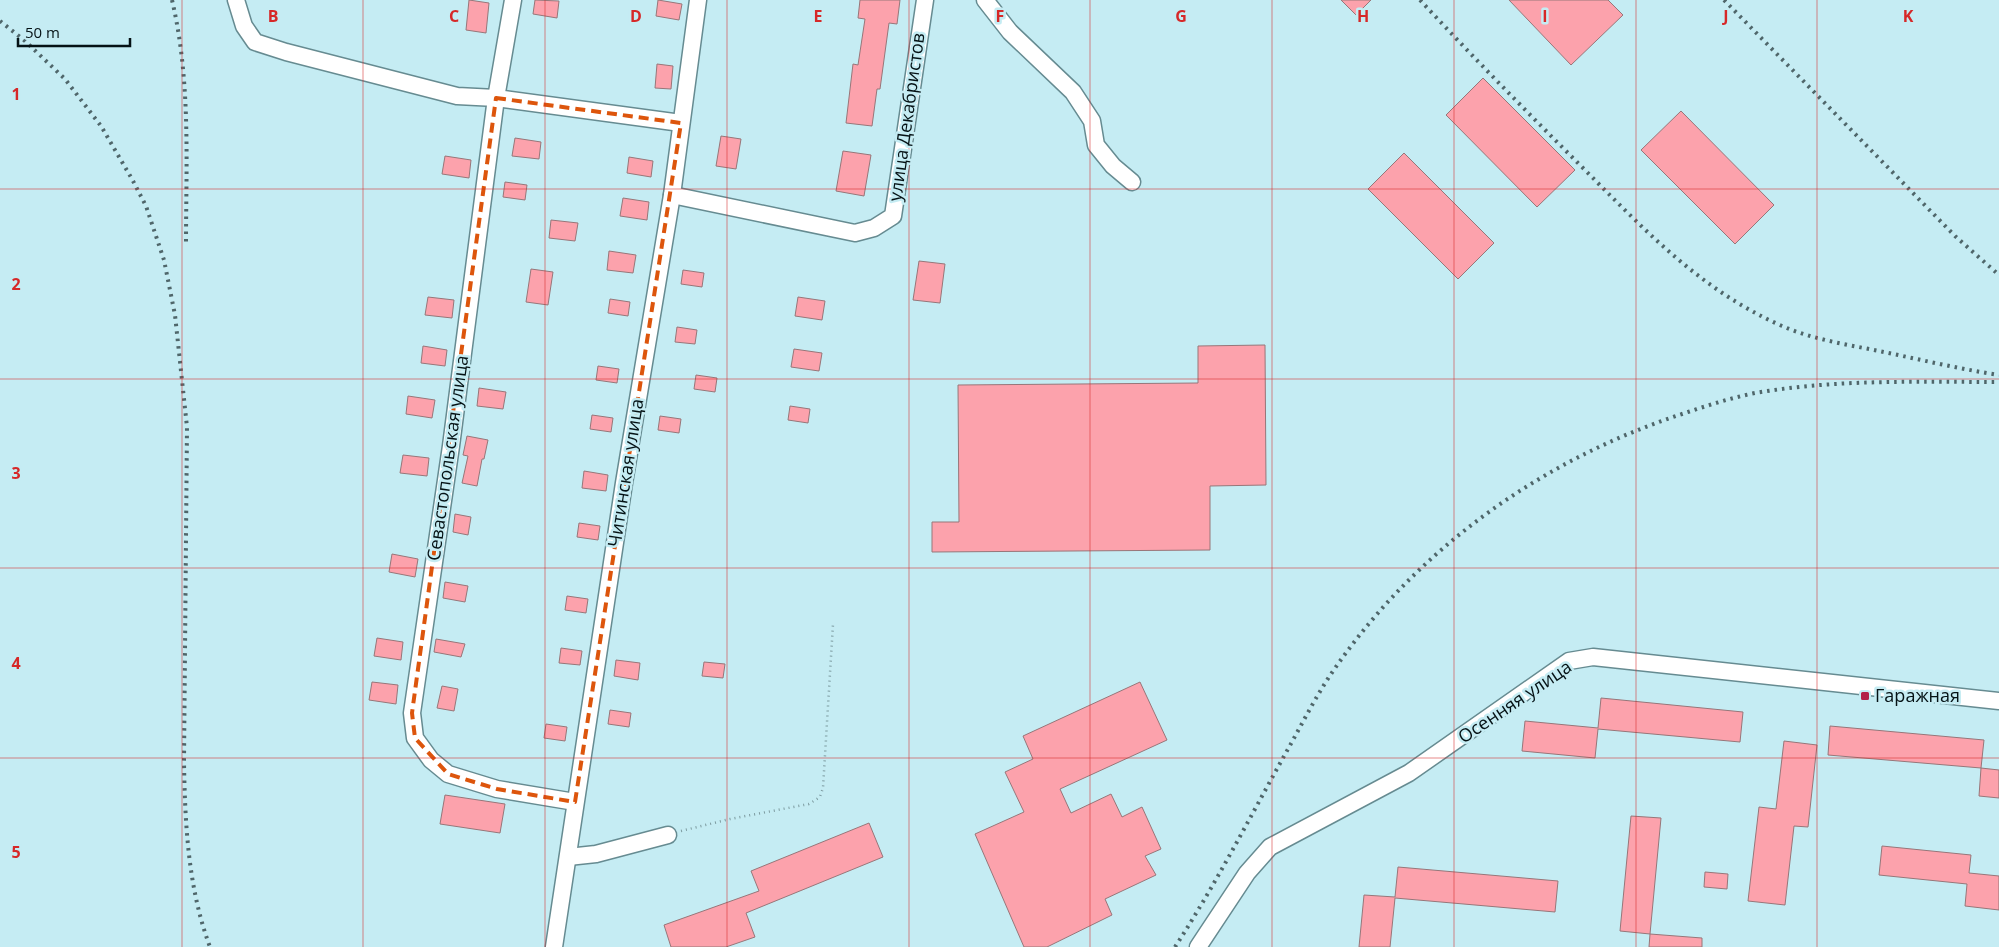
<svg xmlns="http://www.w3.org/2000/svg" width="1999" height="947" viewBox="0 0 1999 947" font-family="'Open Sans',sans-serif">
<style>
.building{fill:#fca2ac;stroke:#977679}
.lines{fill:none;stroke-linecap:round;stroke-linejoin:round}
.minor-casing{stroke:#668b91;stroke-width:19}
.path{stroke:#7d9ba0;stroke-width:2.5;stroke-dasharray:1 4;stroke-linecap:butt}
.minor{stroke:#fff;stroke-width:16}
.rail{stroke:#4f666a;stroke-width:4;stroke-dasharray:2.5 5;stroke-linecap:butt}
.marked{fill:none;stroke:#dd550c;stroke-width:4;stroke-dasharray:10 6;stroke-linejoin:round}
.grid{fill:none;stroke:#d62828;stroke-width:1;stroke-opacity:0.55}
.poi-dot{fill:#b32148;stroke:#c5ecf3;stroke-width:2}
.labels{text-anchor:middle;stroke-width:5;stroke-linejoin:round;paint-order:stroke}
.street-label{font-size:18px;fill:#051215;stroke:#c5ecf3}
.poi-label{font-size:18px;fill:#051215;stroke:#c5ecf3;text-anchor:start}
.grid-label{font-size:16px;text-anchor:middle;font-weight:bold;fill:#d62828;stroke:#c5ecf3;stroke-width:5;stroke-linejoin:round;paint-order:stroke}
</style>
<rect width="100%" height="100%" fill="#c5ecf3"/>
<g class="building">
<polygon points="469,0 489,3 486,33 466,30"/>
<polygon points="535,0 559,1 557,18 533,14"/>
<polygon points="658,0 682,4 679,20 656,16"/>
<polygon points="860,0 900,0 897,24 889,23 880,89 877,89 872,126 846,123 853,64 858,65 865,19 858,18"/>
<polygon points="1341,0 1371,0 1356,15"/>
<polygon points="1509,0 1608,0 1623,15 1571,65"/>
<polygon points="657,64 673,66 671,89 655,88"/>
<polygon points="1483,78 1575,170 1537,207 1446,115"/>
<polygon points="1681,111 1774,205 1735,244 1641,150"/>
<polygon points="721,136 741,139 736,169 716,166"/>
<polygon points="515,138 541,142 539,159 512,156"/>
<polygon points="843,151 871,155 864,196 836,191"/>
<polygon points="1404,153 1494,243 1458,279 1368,189"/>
<polygon points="445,156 471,160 469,178 442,174"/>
<polygon points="629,157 653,161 651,177 627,173"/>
<polygon points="505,182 527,185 525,200 503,197"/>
<polygon points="623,198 649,202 647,220 620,216"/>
<polygon points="551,220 578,223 575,241 549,238"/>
<polygon points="609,251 636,255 633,273 607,270"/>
<polygon points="919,261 945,264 940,303 913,300"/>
<polygon points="531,269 553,272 548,305 526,302"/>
<polygon points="683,270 704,273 702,287 681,284"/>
<polygon points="428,297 454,300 452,318 425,315"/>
<polygon points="798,297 825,301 822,320 795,316"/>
<polygon points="610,299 630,302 628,316 608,313"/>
<polygon points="677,327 697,330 695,344 675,342"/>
<polygon points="1265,345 1266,485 1210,486 1210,550 932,552 932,522 959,522 958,385 1198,383 1198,346"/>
<polygon points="423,346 447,350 445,366 421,363"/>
<polygon points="794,349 822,353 819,371 791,367"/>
<polygon points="598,366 619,369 617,383 596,380"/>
<polygon points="696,375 717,378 715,392 694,389"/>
<polygon points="479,388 506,392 503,409 477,406"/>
<polygon points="408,396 435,400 432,418 406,414"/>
<polygon points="790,406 810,409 808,423 788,420"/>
<polygon points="592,415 613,418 611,432 590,429"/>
<polygon points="660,416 681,419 679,433 658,430"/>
<polygon points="467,436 488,440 484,459 482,459 477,486 462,483 468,456 463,455"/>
<polygon points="403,455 429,458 427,476 400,473"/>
<polygon points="584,471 608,475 606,491 582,488"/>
<polygon points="455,514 471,517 468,535 453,532"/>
<polygon points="579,523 600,526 598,540 577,537"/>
<polygon points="392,554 418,559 415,577 389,572"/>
<polygon points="445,582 468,586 465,602 443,598"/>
<polygon points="567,596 588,599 586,613 565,610"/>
<polygon points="377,638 403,642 401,660 374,656"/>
<polygon points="436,639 465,644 461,657 434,652"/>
<polygon points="561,648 582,651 580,665 559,663"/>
<polygon points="616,660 640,663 638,680 614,676"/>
<polygon points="704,662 725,664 723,678 702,676"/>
<polygon points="372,682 398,685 396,704 369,700"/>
<polygon points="1140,682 1167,740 1060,789 1071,813 1111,794 1122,817 1142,807 1161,849 1145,856 1156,875 1105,899 1112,915 1047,947 1024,947 975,834 1024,812 1005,772 1033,759 1023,736"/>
<polygon points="442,686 458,689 454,711 437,708"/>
<polygon points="1601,698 1743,712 1740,742 1598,729 1595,758 1522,751 1525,721 1598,728"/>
<polygon points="610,710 631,713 629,727 608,724"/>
<polygon points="546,724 567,727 565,741 544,738"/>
<polygon points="1830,726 1984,740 1981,768 1999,770 1999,798 1979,796 1981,768 1828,755"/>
<polygon points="1784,741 1817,745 1808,827 1794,826 1785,905 1748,901 1759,807 1776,809"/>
<polygon points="445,795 505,804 500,833 440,824"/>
<polygon points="1631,816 1661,818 1650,934 1702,938 1702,947 1649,947 1650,934 1620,931"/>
<polygon points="869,823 883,857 746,913 755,937 726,947 671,947 664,925 759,891 751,871"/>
<polygon points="1882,846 1971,855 1969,873 1999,876 1999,910 1965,906 1967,884 1879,875"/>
<polygon points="1398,867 1558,881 1555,912 1395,898 1390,947 1359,947 1364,895 1395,897"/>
<polygon points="1705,872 1728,874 1727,889 1704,887"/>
</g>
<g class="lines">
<g class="minor-casing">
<g id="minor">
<polyline points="236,0 244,26 255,42 286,52 457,96 496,98 681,123"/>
<polyline points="513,0 496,98 451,446 412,713 415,738 431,760 448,774 497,789 575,802"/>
<polyline points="985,0 1010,32 1073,92 1092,121 1096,145 1113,166 1132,182"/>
<polyline points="672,195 855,233 874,228 893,216 925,0"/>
<polyline points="568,857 596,854 668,835"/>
<polyline points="554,947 624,483 672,195 698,0"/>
<polyline points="1198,947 1247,873 1270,847 1409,773 1569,661 1593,657 1999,701"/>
</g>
</g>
<polyline class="path" points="681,831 730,819 809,804 820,797 823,788 833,624"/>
<use href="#minor" class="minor"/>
<g class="rail">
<path d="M172,0C191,81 186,163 186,246"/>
<path d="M1420,0C1471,55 1524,109 1577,162C1641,226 1698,289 1782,326C1814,340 1850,345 1884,352C1922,360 1960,369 1999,375"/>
<polyline points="1724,0 1955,236 1999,275"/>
<path d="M0,21L25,41L65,79L101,126L132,179L146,206L164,260L175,315L187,427L184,762C185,824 188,888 210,947"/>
<path d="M1175,947C1216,884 1251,815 1288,749C1302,724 1315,698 1331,674C1415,550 1541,460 1682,414C1706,406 1730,398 1755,393C1836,379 1918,382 1999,382"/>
</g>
</g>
<path class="marked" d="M496,98L681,123L575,802L497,789L448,774L415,738L412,713Z"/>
<path class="grid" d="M182,0V947M363,0V947M545,0V947M727,0V947M909,0V947M1090,0V947M1272,0V947M1454,0V947M1636,0V947M1817,0V947M0,189H1999M0,379H1999M0,568H1999M0,758H1999"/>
<rect class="poi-dot" x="1860" y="691" width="10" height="10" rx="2.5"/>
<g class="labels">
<g class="street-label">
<text transform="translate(907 117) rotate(-82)" y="6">улица Декабристов</text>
<text transform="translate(448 458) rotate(-82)" y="6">Севастопольская улица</text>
<text transform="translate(626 473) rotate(-81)" y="6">Читинская улица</text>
<text transform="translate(1515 702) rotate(-34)" y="6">Осенняя улица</text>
</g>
<g class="poi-label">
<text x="1875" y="702">Гаражная</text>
</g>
</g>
<g class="grid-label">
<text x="273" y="22">B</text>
<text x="454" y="22">C</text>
<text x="636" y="22">D</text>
<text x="818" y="22">E</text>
<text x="1000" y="22">F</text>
<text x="1181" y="22">G</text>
<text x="1363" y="22">H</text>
<text x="1545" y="22">I</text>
<text x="1726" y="22">J</text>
<text x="1908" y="22">K</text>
<text x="16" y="100">1</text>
<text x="16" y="290">2</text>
<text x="16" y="479">3</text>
<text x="16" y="669">4</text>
<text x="16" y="858">5</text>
</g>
<path d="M18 38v8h112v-8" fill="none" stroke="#051215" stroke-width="2.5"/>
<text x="25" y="38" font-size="15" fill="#051215" stroke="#c5ecf3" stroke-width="4" paint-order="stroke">50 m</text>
</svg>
